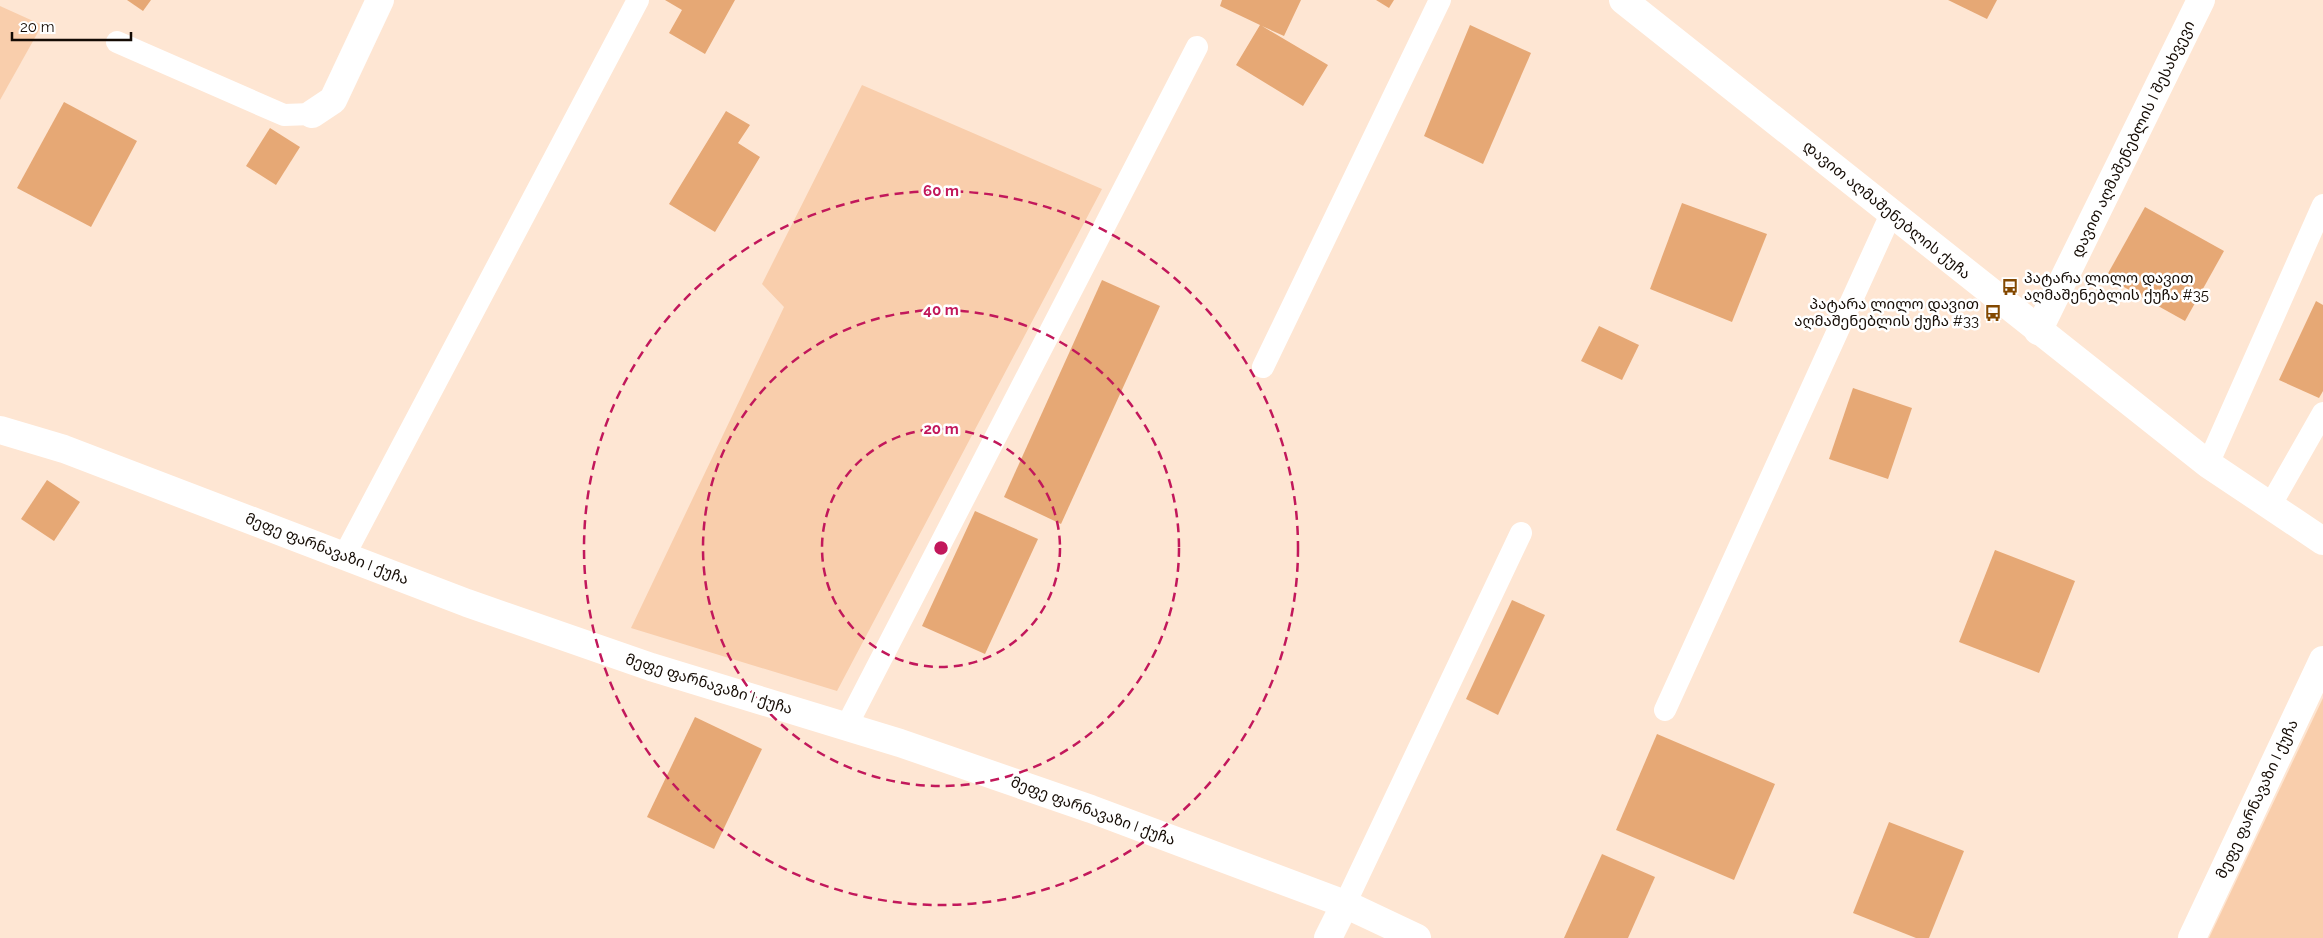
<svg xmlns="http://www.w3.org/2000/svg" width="2323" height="938" viewBox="0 0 2323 938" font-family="Raleway,'Noto Sans Georgian',sans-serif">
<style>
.green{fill:#f9ceac}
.building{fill:#e6a875}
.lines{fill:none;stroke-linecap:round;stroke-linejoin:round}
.service{stroke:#fff;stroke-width:22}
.minor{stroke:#fff;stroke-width:28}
.tertiary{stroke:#fff;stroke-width:28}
.ring{fill:none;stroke:#c2185b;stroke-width:2.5;stroke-dasharray:9 6}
.labels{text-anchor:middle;stroke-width:5;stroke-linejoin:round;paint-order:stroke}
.street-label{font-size:15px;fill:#140b04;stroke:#fff}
.poi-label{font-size:15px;fill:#140b04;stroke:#fff;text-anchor:start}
.centre{fill:#c2185b;stroke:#fff;stroke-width:2.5}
.ring-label{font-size:15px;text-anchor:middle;font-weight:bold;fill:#c2185b;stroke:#fff;stroke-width:5;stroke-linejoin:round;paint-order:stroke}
</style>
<rect width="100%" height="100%" fill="#fee6d3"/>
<g class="green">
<polygon points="0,6 42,25 0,100"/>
<polygon points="862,85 1102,189 837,691 631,628 784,307 762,284"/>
<polygon points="2323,698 2323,938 2209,938"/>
</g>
<g class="building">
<polygon points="127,0 151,0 143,11"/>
<polygon points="665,0 735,0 705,54 669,33 682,10"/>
<polygon points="1222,0 1301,0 1284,36 1262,26 1328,65 1303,106 1236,65 1260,25 1220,6"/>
<polygon points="1376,0 1394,0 1389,8"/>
<polygon points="1948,0 1997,0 1987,19"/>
<polygon points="1470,25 1531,53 1483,164 1424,136"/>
<polygon points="64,102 137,141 91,227 17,188"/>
<polygon points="726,111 750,125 738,143 760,157 715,232 669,204"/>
<polygon points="270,128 300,147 276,185 246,166"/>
<polygon points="1682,203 1767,234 1732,322 1650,289"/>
<polygon points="2145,207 2224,251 2185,321 2106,277"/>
<polygon points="1102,280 1160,306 1061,524 1004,497"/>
<polygon points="2316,301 2323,305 2323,391 2319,398 2279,380"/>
<polygon points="1599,326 1639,345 1622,380 1581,361"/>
<polygon points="1853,388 1912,408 1888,479 1829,459"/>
<polygon points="47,480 80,502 54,541 21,519"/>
<polygon points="975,511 1038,539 985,654 922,626"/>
<polygon points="1995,550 2075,581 2039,673 1959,642"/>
<polygon points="1512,600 1545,615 1498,715 1466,699"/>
<polygon points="695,717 762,749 714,849 647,817"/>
<polygon points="1657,734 1775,784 1734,880 1616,830"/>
<polygon points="1889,822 1964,851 1929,938 1916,938 1853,913"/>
<polygon points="1602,854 1655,877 1628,938 1564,938"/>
</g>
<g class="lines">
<g class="service">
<polyline points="117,42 284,115 312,114"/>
<polyline points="1263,367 1440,0"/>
<polyline points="2208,464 2323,205"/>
<polyline points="2270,506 2323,413"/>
<polyline points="344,556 638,0"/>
<polyline points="1665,710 1891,214"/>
<polyline points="846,727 1197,47"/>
<polyline points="1345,904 1521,533"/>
</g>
<g class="minor">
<polyline points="312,114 333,100 380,0"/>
<polyline points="2038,331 2201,0"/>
<polyline points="0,430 64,449 467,603 651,667 900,743 1091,809 1345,904 1417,938"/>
<polyline points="1328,938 1345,904"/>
<polyline points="2192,938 2323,660"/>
</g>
<polyline class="tertiary" points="1623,0 2208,464 2323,541"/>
</g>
<g class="ring">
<circle cx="941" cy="548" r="119"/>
<circle cx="941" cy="548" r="238"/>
<circle cx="941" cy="548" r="357"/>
</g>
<defs>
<g id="bus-bare" transform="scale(1.35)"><path d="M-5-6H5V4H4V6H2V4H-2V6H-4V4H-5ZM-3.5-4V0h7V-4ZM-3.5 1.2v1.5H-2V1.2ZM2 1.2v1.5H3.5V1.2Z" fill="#834800" stroke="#fff" stroke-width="2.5" paint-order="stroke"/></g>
</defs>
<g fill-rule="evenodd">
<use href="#bus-bare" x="2010" y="287"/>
<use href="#bus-bare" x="1993" y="313"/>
</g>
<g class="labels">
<g class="street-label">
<text transform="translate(2133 139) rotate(-64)" y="5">დავით აღმაშენებლის I შესახვევი</text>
<text transform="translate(1887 210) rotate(39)" y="5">დავით აღმაშენებლის ქუჩა</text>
<text transform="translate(327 549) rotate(21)" y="5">მეფე ფარნავაზი I ქუჩა</text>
<text transform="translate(709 684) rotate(17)" y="5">მეფე ფარნავაზი I ქუჩა</text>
<text transform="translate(2257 799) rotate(-65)" y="5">მეფე ფარნავაზი I ქუჩა</text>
<text transform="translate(1093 811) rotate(20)" y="5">მეფე ფარნავაზი I ქუჩა</text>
</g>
<g class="poi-label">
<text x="2024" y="283">პატარა ლილო დავით<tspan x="2024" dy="17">აღმაშენებლის ქუჩა #35</tspan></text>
<text x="1979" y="309" text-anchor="end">პატარა ლილო დავით<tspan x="1979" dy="17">აღმაშენებლის ქუჩა #33</tspan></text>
</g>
</g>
<circle cx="941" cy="548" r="8" class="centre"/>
<g class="ring-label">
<text x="941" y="196">60 m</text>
<text x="941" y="315">40 m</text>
<text x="941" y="434">20 m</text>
</g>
<path d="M12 32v8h119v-8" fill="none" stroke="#140b04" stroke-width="2.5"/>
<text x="20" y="32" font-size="15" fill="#140b04" stroke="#ffffff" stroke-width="4" paint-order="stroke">20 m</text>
</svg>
